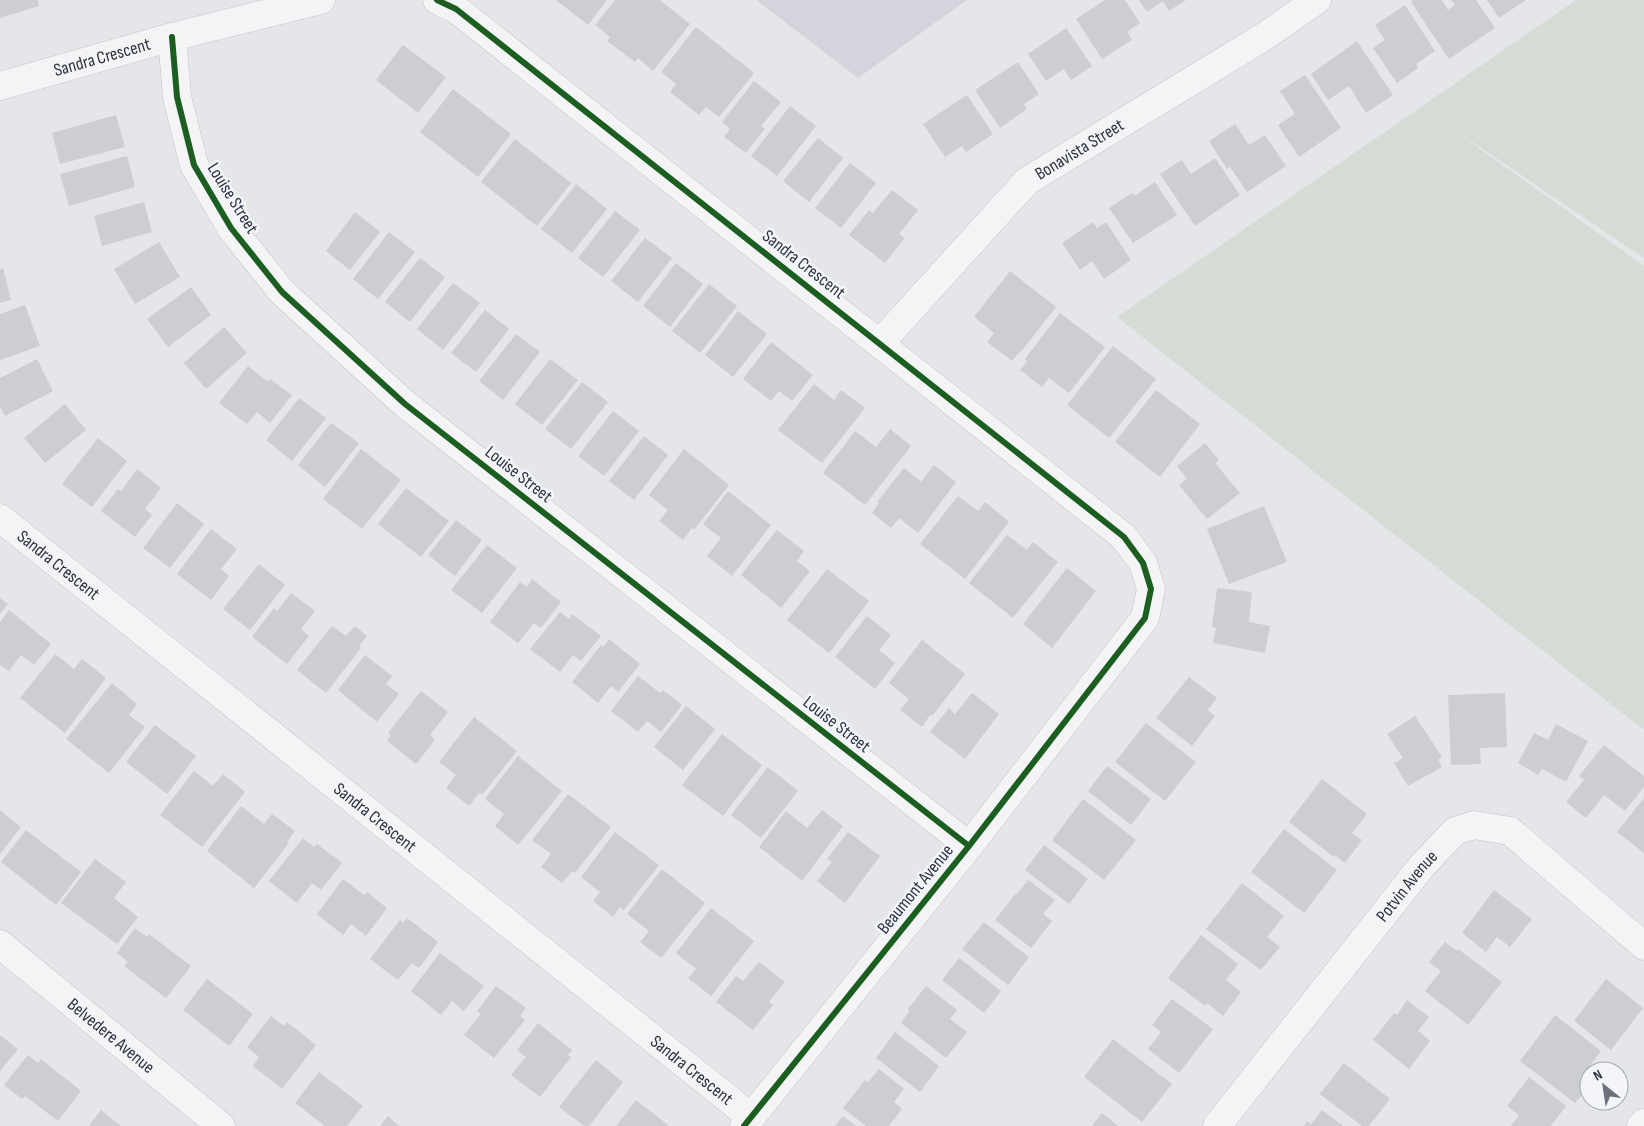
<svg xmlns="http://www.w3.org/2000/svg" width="1644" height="1126" viewBox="0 0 1644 1126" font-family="'Sofia Sans Condensed',sans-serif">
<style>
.built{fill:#d4d5dc}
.green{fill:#d4dcd5}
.building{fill:#cdced1}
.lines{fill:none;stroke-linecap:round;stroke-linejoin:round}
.street-casing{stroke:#c3c4c7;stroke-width:29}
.street{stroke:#f4f4f6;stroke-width:28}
.cycleway-casing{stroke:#f3f5f8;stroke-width:9}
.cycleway{stroke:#1b5e20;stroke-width:6}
.labels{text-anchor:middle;stroke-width:5;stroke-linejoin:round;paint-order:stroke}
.street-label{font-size:18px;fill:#2c3242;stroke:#f3f5f8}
</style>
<rect width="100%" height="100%" fill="#e5e6e9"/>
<polygon class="built" points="756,0 967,0 858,78"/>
<polygon class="green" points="1576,0 1644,0 1644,258 1444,123 1644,266 1644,730 1117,317"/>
<g class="building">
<polygon points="0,0 38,0 39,6 0,18"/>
<polygon points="556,0 607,0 588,25"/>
<polygon points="615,0 660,0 690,24 653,71 638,58 635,62 607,41 610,37 595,25"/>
<polygon points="1105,0 1125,0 1140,23 1127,32 1132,40 1102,59 1076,19"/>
<polygon points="1139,0 1186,0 1169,11 1163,1 1147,12"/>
<polygon points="1413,0 1442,0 1448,10 1455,5 1451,0 1476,0 1495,28 1449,59 1411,2"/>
<polygon points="1487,0 1526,0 1499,18"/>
<polygon points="1405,5 1435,51 1416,64 1418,68 1397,83 1373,48 1385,40 1375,25"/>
<polygon points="696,27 754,73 719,117 706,107 699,115 670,92 676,84 661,72"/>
<polygon points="1066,28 1092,66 1071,80 1064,69 1046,81 1028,54"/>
<polygon points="1357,41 1393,95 1366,113 1349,86 1328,100 1311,74"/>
<polygon points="403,45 446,77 418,113 376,80"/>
<polygon points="1018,62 1039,94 1024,104 1027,109 1000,128 975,90"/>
<polygon points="1305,75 1341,128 1299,157 1278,125 1295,114 1280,91"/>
<polygon points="754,81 781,102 761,126 765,129 746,153 724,137 730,129 722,122"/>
<polygon points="453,89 511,134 478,177 420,132"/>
<polygon points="967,95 993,134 966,152 962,146 945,157 923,124"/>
<polygon points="790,106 816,126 777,176 751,156"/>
<polygon points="116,115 125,147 60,164 52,133"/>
<polygon points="1235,124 1249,145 1265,135 1286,166 1247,192 1230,167 1227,169 1209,141"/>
<polygon points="818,138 843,158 809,202 783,181"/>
<polygon points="515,139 571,183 537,226 481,182"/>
<polygon points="127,156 135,187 69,206 60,174"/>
<polygon points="1215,158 1240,195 1195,226 1160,174 1182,160 1191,174"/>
<polygon points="850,163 876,183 841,228 815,208"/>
<polygon points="1155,182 1177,215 1133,243 1109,208 1132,193 1134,196"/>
<polygon points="576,184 607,209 572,253 541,229"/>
<polygon points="892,190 918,210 899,234 905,238 885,263 849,235 869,210 873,213"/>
<polygon points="144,202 152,232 102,246 94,216"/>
<polygon points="615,211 640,230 603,277 578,258"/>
<polygon points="355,212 380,232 350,270 326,251"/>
<polygon points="1093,222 1097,228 1106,222 1131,260 1104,279 1092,261 1080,270 1062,243"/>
<polygon points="389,232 415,252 378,299 353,279"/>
<polygon points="645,238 672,258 638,302 611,281"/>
<polygon points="159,242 180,277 135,304 114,269"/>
<polygon points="420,258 445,277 410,322 385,302"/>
<polygon points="676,263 703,284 670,327 643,306"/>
<polygon points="3,268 11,300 0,303 0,269"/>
<polygon points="1010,271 1056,307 1020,353 1019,352 1012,361 987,342 994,333 974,317"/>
<polygon points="453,283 480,303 443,350 417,329"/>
<polygon points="709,284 737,306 700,353 672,331"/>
<polygon points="191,287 211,315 168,347 147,319"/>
<polygon points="25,305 40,346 0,360 0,314"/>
<polygon points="485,310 509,329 476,372 451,353"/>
<polygon points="738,311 767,334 733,377 705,355"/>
<polygon points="1060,313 1105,347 1069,393 1049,378 1042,387 1020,370 1027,361 1025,359"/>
<polygon points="224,327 247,353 206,389 184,363"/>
<polygon points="516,334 540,352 503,400 479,381"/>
<polygon points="771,342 813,375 792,401 779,391 771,401 743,379"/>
<polygon points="1113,346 1156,379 1109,438 1067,405"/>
<polygon points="37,359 53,391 5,416 0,407 0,378"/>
<polygon points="550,359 578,380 542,425 515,404"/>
<polygon points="248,366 268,382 270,379 292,395 270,423 257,412 247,424 219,403"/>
<polygon points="582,382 608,402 571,449 545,429"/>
<polygon points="814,384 834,400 841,390 865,408 822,463 778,430"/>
<polygon points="1156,390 1200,424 1160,477 1115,442"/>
<polygon points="299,398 326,418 292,461 266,440"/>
<polygon points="65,404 86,430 45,463 24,438"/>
<polygon points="613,411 639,431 604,476 578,456"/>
<polygon points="331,423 359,443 325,487 298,465"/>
<polygon points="890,429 911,446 865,505 823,473 855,431 876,447"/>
<polygon points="644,436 668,455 634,500 609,481"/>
<polygon points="98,438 127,461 92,507 62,484"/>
<polygon points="1205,443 1219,460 1215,463 1240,493 1207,519 1179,485 1187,479 1177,466"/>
<polygon points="361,449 401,480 362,529 323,499"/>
<polygon points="684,449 729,485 694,530 692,528 683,540 659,521 668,510 649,495"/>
<polygon points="934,465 956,482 918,533 899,518 891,528 872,513 879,503 877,502 904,468 921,482"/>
<polygon points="137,469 161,488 145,509 152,515 135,537 101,511 118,489 121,491"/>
<polygon points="406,488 449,521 421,557 378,524"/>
<polygon points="728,491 771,525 732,576 707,556 721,538 703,524"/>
<polygon points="958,496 978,511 985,502 1009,522 965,579 920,544"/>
<polygon points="177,503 204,524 170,568 143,548"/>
<polygon points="1264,506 1287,562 1229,584 1207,529"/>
<polygon points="456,520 482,540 455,576 428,555"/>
<polygon points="211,529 237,549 221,569 229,576 211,600 177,574"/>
<polygon points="777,530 804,551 797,561 810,571 781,608 741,575"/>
<polygon points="1007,535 1027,550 1033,542 1058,562 1013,618 969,583"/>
<polygon points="487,545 517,568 482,613 451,590"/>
<polygon points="259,564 285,585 250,630 223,609"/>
<polygon points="1067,568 1096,591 1052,648 1023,624"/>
<polygon points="827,569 869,601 829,653 787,620"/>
<polygon points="532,579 561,602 541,628 534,623 518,643 490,622 520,582 527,587"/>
<polygon points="1217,588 1252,592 1249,622 1270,626 1265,653 1213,643 1216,628 1212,627"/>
<polygon points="291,593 315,611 301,629 309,636 287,664 252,637 274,608 277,611"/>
<polygon points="0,598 8,604 0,614"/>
<polygon points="9,610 51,644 34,665 21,655 9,671 0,665 0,622"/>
<polygon points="560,612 569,619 572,614 601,636 581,661 573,655 560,672 530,649"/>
<polygon points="867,616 891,635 879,650 895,663 875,689 835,657"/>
<polygon points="332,626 346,636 355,626 367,636 359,646 361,648 326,693 297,670"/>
<polygon points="609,639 640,664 618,692 611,686 598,703 572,682 601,645 603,647"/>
<polygon points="922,640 965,674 932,716 930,715 922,727 900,710 909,699 889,683"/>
<polygon points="55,654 74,669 82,659 106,678 65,733 20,698"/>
<polygon points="365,655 392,676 386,684 399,694 377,722 338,690"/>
<polygon points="638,676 660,693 663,690 682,705 661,732 647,721 638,732 611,711"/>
<polygon points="1189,677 1217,698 1208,710 1215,716 1192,746 1156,718"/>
<polygon points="112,683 137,704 129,715 145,727 109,773 66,739"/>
<polygon points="421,691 448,712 430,735 435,740 416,764 387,741 391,735 388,733"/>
<polygon points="972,693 999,714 965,759 930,732 949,708 955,714"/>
<polygon points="1505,693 1507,747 1480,748 1481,764 1451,765 1448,695"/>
<polygon points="686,706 715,729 683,770 654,747"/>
<polygon points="1415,716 1442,757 1438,760 1442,767 1408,786 1394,763 1403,758 1387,734"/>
<polygon points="474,717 517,751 482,795 479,793 469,806 446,788 456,775 439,762"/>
<polygon points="1146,723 1196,762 1165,801 1115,762"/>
<polygon points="1556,724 1588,741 1566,782 1542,769 1538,775 1518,763 1534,733 1548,740"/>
<polygon points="155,725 196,756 167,794 126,762"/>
<polygon points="722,734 762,765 723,816 682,785"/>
<polygon points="1604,745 1644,776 1644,787 1625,811 1604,795 1586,818 1566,802 1584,780 1579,776"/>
<polygon points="518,756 562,791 518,845 495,826 504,814 485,799"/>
<polygon points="1107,766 1151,799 1131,825 1088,791"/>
<polygon points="768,767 798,791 761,838 731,815"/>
<polygon points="194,771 213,786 223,774 245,792 202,847 160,815"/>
<polygon points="1322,779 1367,814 1352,833 1362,840 1345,863 1335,855 1334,857 1289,822"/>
<polygon points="568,794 611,827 575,873 572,871 562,883 541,867 551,854 532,840"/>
<polygon points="1644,798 1644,853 1617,832"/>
<polygon points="1083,799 1136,840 1104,880 1052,840"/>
<polygon points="241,806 264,824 272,814 295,831 287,842 289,843 254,888 207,851"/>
<polygon points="0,810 21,827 0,854"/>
<polygon points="822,810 843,826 802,881 759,847 786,811 807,828"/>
<polygon points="1284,829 1337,870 1304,913 1251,872"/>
<polygon points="26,830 81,872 56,905 1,862"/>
<polygon points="615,832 659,865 624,910 620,907 613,917 593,901 600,892 581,877"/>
<polygon points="848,832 880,856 845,903 817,881 832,862 827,859"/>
<polygon points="303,838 314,847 317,844 342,863 321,890 312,883 297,903 269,881"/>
<polygon points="1044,845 1088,879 1069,904 1025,870"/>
<polygon points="95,859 126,882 114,898 138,917 117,944 61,903"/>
<polygon points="662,869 705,903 661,958 640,942 649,931 627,914"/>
<polygon points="343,879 364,895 367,892 387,908 366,936 351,924 343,935 317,914"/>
<polygon points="1028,880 1055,900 1043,914 1052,921 1031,948 995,920 1016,893 1017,894"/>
<polygon points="1242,883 1284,916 1267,937 1280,947 1261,970 1206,929"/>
<polygon points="1494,890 1532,919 1510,947 1497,937 1486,952 1462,933"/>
<polygon points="711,908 754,941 711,996 688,978 696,969 676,953"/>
<polygon points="407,918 438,942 419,968 412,963 398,980 370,959 400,920 403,923"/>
<polygon points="984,922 1029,957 1008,985 962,949"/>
<polygon points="135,928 147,937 149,934 191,966 166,998 124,966 128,962 117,953"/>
<polygon points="1201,935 1238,964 1226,980 1241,992 1223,1016 1207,1003 1205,1006 1168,978"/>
<polygon points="1445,942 1457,951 1458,949 1502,982 1468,1025 1425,991 1441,971 1429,962"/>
<polygon points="440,953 484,986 464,1011 452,1001 441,1015 411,991"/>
<polygon points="959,958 1001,991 984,1013 942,980"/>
<polygon points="759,962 785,982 769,1002 773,1005 753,1030 716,1002 736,976 743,981"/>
<polygon points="207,979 253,1014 229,1046 183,1010"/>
<polygon points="1606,979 1643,1008 1611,1050 1574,1021"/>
<polygon points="496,986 526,1008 520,1016 525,1020 494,1058 464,1035 481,1014 477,1011"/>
<polygon points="926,986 957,1010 950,1019 967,1032 946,1058 901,1023 909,1011 908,1009"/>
<polygon points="1172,999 1213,1029 1179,1073 1148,1049 1161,1032 1152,1025"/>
<polygon points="1407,1000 1429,1017 1418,1031 1430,1041 1409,1069 1373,1040 1394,1013 1397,1015"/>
<polygon points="1555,1015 1601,1051 1585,1072 1589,1075 1589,1086 1575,1103 1520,1061"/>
<polygon points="271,1016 284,1026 287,1022 316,1045 282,1089 253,1066 259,1057 247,1047"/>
<polygon points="538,1023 572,1050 568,1055 571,1057 540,1097 511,1075 526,1057 517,1050"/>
<polygon points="895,1032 939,1066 920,1092 876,1058"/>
<polygon points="0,1035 18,1049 0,1071"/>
<polygon points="1113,1039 1172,1084 1142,1122 1084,1077"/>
<polygon points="28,1055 38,1063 41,1059 81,1091 58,1121 25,1096 22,1099 4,1085"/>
<polygon points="596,1060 623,1082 589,1126 584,1126 559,1107"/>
<polygon points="1344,1063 1390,1099 1369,1126 1362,1126 1320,1094"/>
<polygon points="879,1069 904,1089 894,1102 902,1109 889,1126 866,1126 843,1108 865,1080 868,1082"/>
<polygon points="319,1072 363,1106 347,1126 325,1126 295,1103"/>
<polygon points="1529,1077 1566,1106 1551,1126 1511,1126 1519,1115 1507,1106"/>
<polygon points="636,1100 668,1125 667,1126 616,1126"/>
<polygon points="101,1110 121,1126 89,1126"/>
<polygon points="1322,1110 1343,1126 1304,1126 1307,1121 1311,1124"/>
<polygon points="1102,1113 1118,1126 1092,1126"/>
<polygon points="388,1116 399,1126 380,1126"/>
<polygon points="843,1116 856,1126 835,1126"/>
</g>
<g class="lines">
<g class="street-casing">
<g id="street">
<polyline points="437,0 456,9 1124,537 1143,563 1151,589 1145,618 969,846 744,1126"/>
<polyline points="172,37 177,97 194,165 231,228 282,292 405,404 969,846"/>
<path id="s1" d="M0,86L172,37L321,0"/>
<path id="s2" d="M880,343L1027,181L1265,36L1317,0"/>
<path id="s3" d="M0,518L751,1117"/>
<path id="s4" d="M0,944L221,1126"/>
<path id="s5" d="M1217,1126L1421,867L1455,831L1474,825L1510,831L1644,946"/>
<polyline points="1641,1126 1644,1123"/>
</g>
</g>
<use href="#street" class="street"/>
<g class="cycleway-casing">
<g id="cycleway">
<polyline points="437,0 456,9 1124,537 1143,563 1151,589 1145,618 969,846 744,1126"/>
<polyline points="172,37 177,97 194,165 231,228 282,292 405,404 969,846"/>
</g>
</g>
<use href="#cycleway" class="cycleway"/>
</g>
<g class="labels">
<g class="street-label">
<text dy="6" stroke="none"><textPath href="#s1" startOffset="106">Sandra Crescent</textPath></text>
<text dy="6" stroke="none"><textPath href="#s2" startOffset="280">Bonavista Street</textPath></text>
<text transform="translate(233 198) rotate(58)" y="6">Louise Street</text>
<text transform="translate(804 264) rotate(38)" y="6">Sandra Crescent</text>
<text transform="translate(519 474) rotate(38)" y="6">Louise Street</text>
<text dy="6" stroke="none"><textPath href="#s3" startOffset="75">Sandra Crescent</textPath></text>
<text transform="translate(837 724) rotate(38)" y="6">Louise Street</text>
<text dy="6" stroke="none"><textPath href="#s3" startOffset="480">Sandra Crescent</textPath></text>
<text dy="6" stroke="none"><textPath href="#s5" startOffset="306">Potvin Avenue</textPath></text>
<text transform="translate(915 889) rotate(-51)" y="6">Beaumont Avenue</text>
<text dy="6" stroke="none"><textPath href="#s4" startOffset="144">Belvedere Avenue</textPath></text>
<text dy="6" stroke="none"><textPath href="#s3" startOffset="885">Sandra Crescent</textPath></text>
</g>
</g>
<g transform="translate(1604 1086) rotate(330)"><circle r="24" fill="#f3f5f8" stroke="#a3a7af"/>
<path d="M0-4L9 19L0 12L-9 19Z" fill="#6d717c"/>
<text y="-8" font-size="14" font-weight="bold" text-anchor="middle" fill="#2c3242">N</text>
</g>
</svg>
